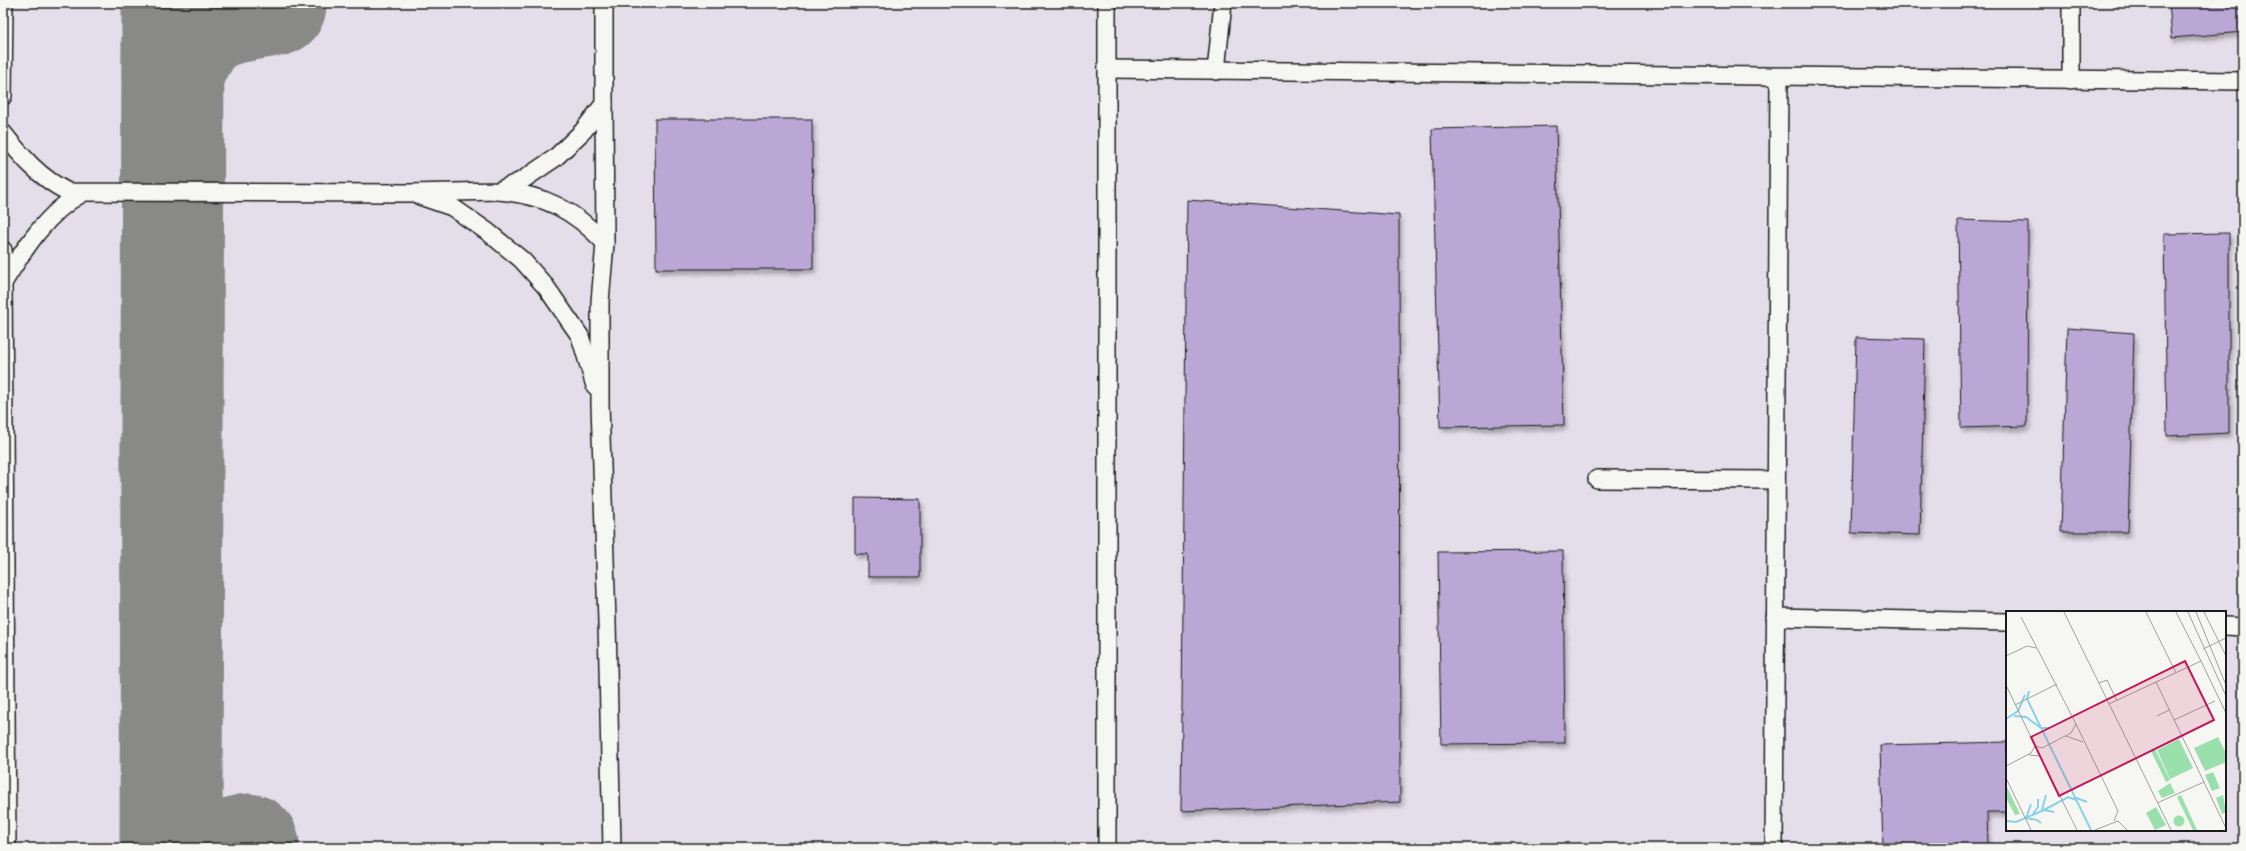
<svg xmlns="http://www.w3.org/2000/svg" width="2246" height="851" viewBox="0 0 2246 851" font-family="'Comic Neue',sans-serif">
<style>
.built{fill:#e4deea;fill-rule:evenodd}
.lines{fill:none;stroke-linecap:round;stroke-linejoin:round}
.taxiway{stroke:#898987;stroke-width:103}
.building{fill:#baa7d6;stroke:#1c1c1c;filter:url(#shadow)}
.service-casing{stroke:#1c1c1c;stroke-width:20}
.service{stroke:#f6f6f2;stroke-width:17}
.inset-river{fill:none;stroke:#88d1ea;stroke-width:2}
.inset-road{fill:none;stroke:#9f9f9c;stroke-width:1}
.view{fill:#c2185b;fill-opacity:0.15;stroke:#c2185b;stroke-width:2}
.inset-edge{fill:none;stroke:#1c1c1c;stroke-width:2}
</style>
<defs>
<filter id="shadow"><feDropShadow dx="2.5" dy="4.5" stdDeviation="2" flood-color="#0004"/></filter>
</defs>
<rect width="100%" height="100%" fill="#f6f6f2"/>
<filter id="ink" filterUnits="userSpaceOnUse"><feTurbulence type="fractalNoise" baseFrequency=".025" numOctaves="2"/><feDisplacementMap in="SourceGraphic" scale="8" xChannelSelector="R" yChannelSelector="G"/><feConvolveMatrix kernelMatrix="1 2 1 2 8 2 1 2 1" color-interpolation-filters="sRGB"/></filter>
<g filter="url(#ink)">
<path class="built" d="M3,3H2243V848H3ZM2007,612H2225V830H2007Z"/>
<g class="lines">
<g class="taxiway">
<path d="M173,73C198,12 215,15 275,5"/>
<polyline points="171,848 173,3"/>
<polyline points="237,848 248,845"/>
</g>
</g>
<g class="building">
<polygon points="2169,3 2243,3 2243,32 2172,38"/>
<polygon points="655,119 812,119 813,269 656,269"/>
<polygon points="1556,126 1564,425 1440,427 1432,129"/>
<polygon points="1187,200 1399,215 1400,802 1181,811"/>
<polygon points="1958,220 2028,222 2027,426 1961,428"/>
<polygon points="2229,233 2229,433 2167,436 2164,234"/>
<polygon points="2067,328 2134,333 2128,532 2061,532"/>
<polygon points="1856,337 1925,339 1920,535 1851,533"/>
<polygon points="855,498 920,499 920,577 868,577 868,554 855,554"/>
<polygon points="1563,551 1565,743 1441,744 1438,552"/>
<polygon points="2007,742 2007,812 1987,812 1988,848 1883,848 1880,745"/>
</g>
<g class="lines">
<g class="service-casing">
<g id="service">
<polyline points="2071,3 2071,80"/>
<polyline points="1107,69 2243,81"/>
<polyline points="1216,71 1223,3"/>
<polyline points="3,96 4,3"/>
<polyline points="604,104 605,243 600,302 600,404 607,622 612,848"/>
<path d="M3,133C22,157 40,178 68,192L410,193L498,191L521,181L555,158L583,131L604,104V3"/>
<path d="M499,191C545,195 574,210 605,243"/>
<polyline points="420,196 452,207 488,232 522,260 546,287 580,336 595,386"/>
<polyline points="3,250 3,283"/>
<polyline points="3,282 7,848"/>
<path d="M3,283C23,251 47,212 81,194"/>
<polyline points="1597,479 1776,480"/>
<polyline points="1775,617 2007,622"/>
<polyline points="2225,626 2243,627"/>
<polyline points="1107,848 1107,3"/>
<polyline points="1774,848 1779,78"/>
</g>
</g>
<use href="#service" class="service"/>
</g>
</g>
<g transform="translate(2006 611)">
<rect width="220" height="220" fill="#f6f6f2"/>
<path d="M212,126L220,142V151L199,160L188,137ZM173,128L187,157L164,168L151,139ZM149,138L164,169L160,171L145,140ZM207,161L214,177L206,180L199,164ZM164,172L169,182L156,187L152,180ZM0,174L14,203L9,204L0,187ZM175,184L191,219H187L171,186ZM217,184L220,201L216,203L210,187ZM150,196L160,214L149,219L140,202ZM167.5 210a5.5 5.5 0 1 1 11 0a5.5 5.5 0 1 1-11 0Z" fill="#9ae0ad"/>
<path class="inset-river" d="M23,80L21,88L85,219M8,105L20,106L35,117H44M0,108L12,100L19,84M68,186L81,191M36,199L40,184M38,199L62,186L70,189M27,203L32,196V188M20,207L31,209L35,212M20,207L25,193M0,210L10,211L38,199L48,201"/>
<path class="inset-road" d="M58,1L165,219M140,1L170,62M170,1L195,50M182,1L220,85M190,1L220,74M198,1L220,45M15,6L70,113L65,122L36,137L29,135M197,38L220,27M0,45L21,35L30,37M150,71L220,217M93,72L101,69L111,90M0,74L34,145M103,93L195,50L220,102M9,94L51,73M151,105L163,99M168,109L209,90M70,113L112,200L108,210M60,125L77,131M23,144L34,145L71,219M0,155L25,142L29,135M0,167L25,219M151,192L198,171M89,219L112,210L121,219"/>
<path class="view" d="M179,50L208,109L53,185L25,126Z"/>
<rect width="220" height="220" class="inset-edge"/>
</g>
<rect width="2246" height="851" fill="none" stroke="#f6f6f2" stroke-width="16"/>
<rect x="8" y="8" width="2230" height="835" fill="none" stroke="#1c1c1c" stroke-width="1.5" filter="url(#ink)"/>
</svg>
